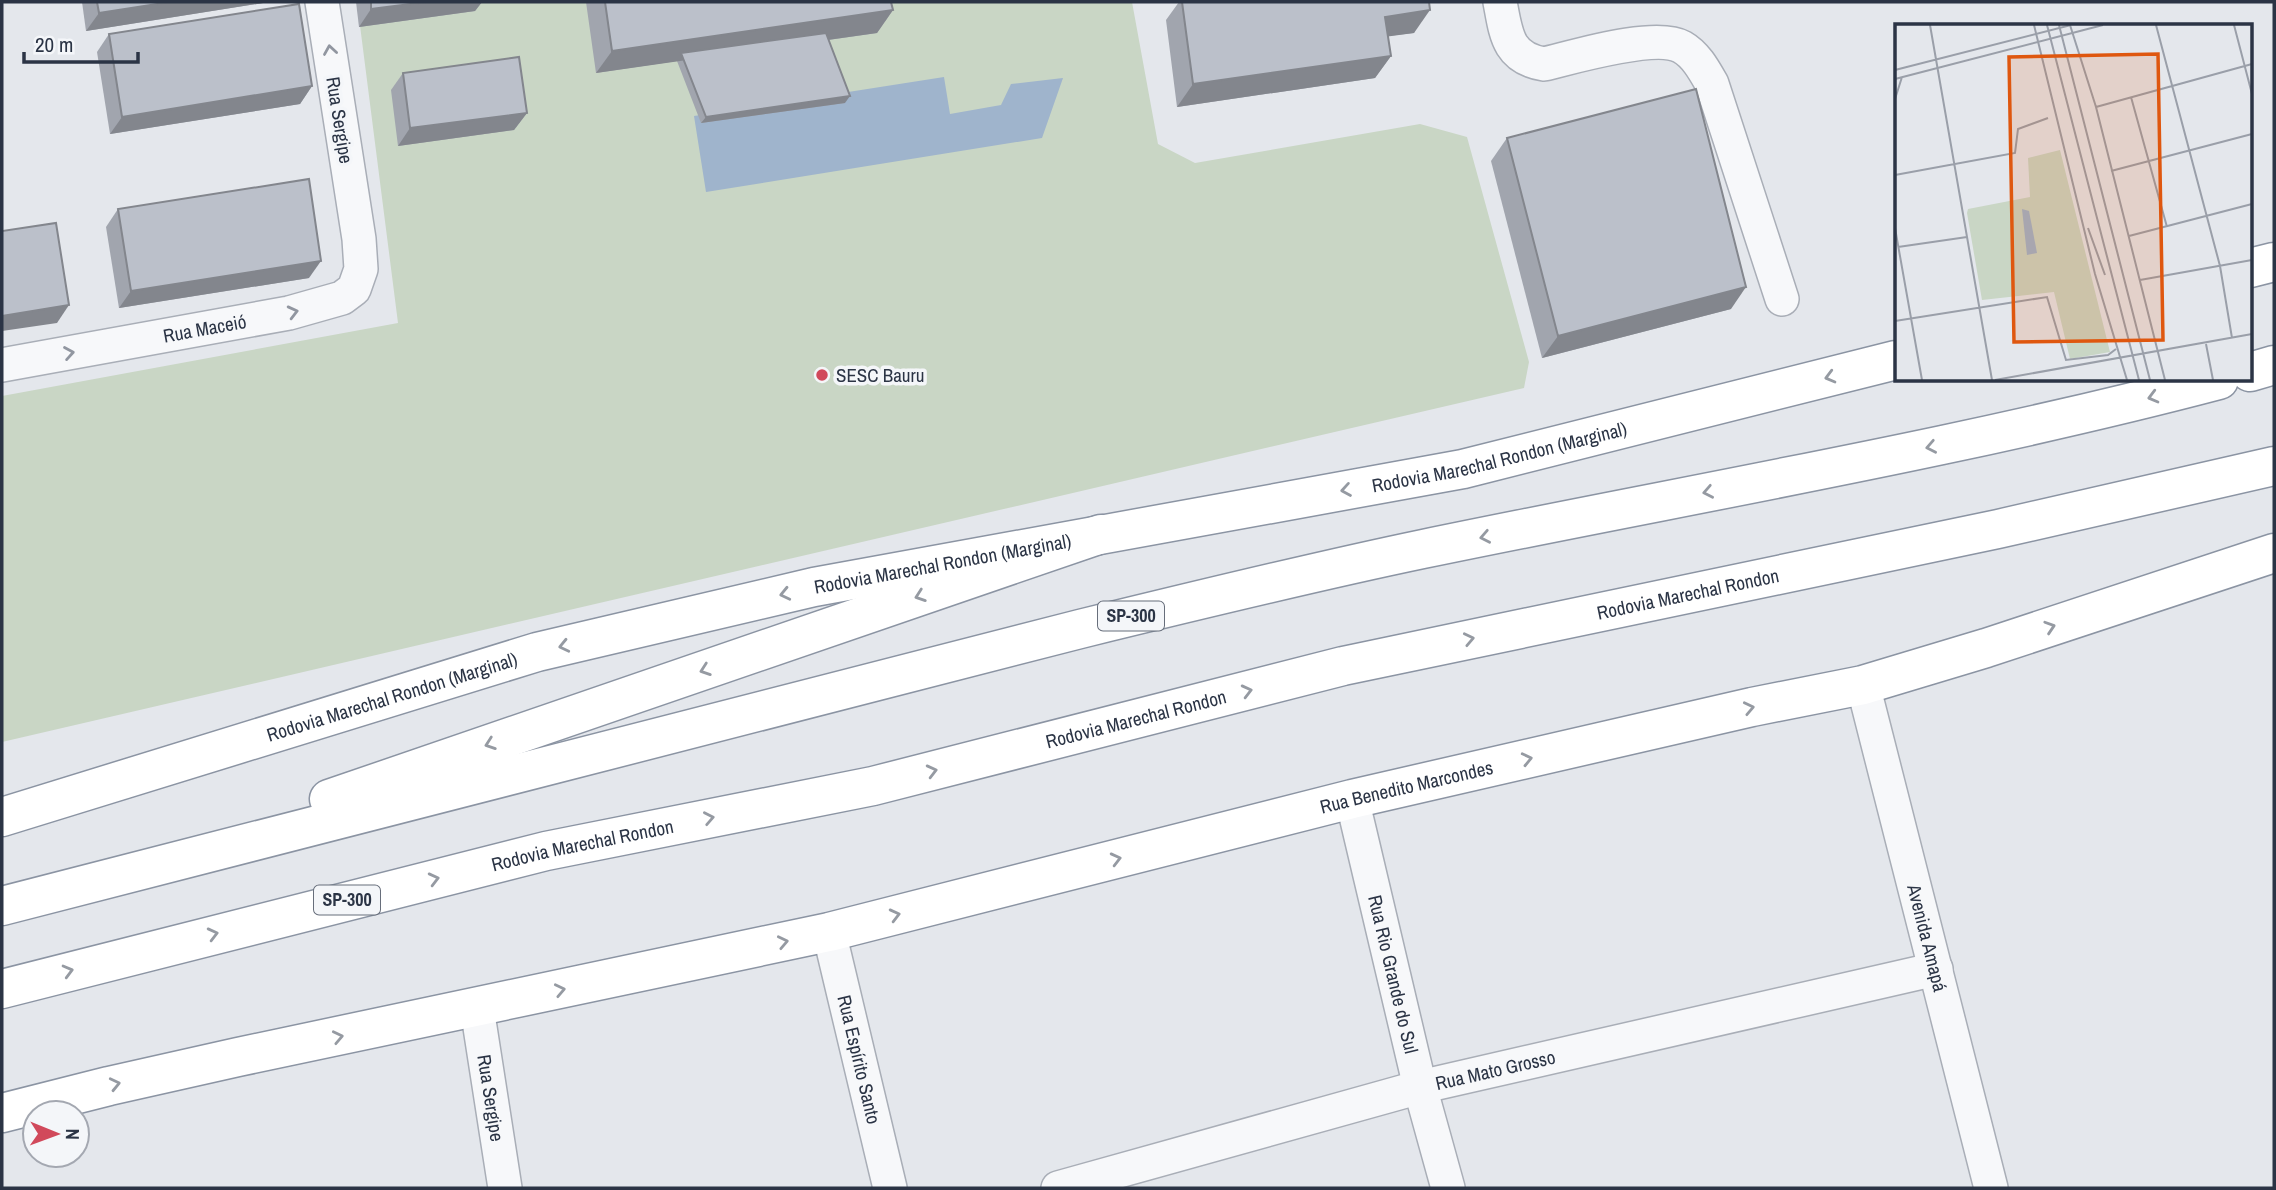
<svg xmlns="http://www.w3.org/2000/svg" width="2276" height="1190" viewBox="0 0 2276 1190" font-family="'Archivo Narrow',sans-serif">
<style>
.green{fill:#c9d6c5}
.water{fill:#9fb4cc}
.lines{fill:none;stroke-linecap:round;stroke-linejoin:round}
.minor-casing{stroke:#a9aeb7;stroke-width:36}
.trunk-casing{stroke:#8b94a3;stroke-width:41}
.motorway-casing{stroke:#8b94a3;stroke-width:41}
.minor{stroke:#f7f8fa;stroke-width:33}
.trunk{stroke:#fff;stroke-width:38}
.motorway{stroke:#fff;stroke-width:38}
.wall{fill:#a1a5ae}
.shaded-wall{fill:#83868d}
.building{fill:#bbc0ca;stroke:#83868d;stroke-width:2}
.oneway{stroke:#9196a0}
.oneway2{stroke:#959aa2}
.poi-dot{fill:#d1495b;stroke:#f4f6f9;stroke-width:2.5}
.labels{text-anchor:middle;stroke-width:7;stroke-linejoin:round;paint-order:stroke}
.shield{fill:#f4f6f9;stroke:#676e7b;stroke-width:2}
.shield-label{font-size:18px;font-weight:bold;fill:#2b3445}
.street-label{font-size:19px;fill:#2b3445;stroke:#f4f6f9}
.poi-label{font-size:19px;fill:#2b3445;stroke:#f4f6f9;text-anchor:start}
.inset-road{fill:none;stroke:#9a9fa9;stroke-width:2}
.view{fill:#df570f;fill-opacity:0.15;stroke:#df570f;stroke-width:3.5}
.inset-edge{fill:none;stroke:#2b3445;stroke-width:3.5}
</style>
<rect width="100%" height="100%" fill="#e4e7ec"/>
<polygon class="green" points="357,2 1132,2 1158,144 1195,163 1420,124 1467,137 1529,362 1524,388 2,742 2,396 398,323"/>
<polygon class="water" points="944,77 950,114 1001,105 1011,84 1063,78 1042,138 706,192 694,116"/>
<g class="lines">
<g class="minor-casing">
<g id="minor">
<path d="M1500,2C1506,33 1507,58 1544,64C1574,57 1656,32 1682,47C1696,55 1704,70 1712,84L1782,299"/>
<path id="s1" d="M2,365L289,313L342,298L354,289L361,269L359,239L322,2"/>
<path id="s2" d="M1863,685L1991,1188"/>
<path id="s3" d="M1352,799L1420,1087L1448,1188"/>
<path id="s4" d="M829,932L890,1188"/>
<path id="s5" d="M477,1008L505,1188"/>
<path id="s6" d="M1058,1188L1420,1087L1936,969"/>
</g>
</g>
<g class="trunk-casing">
<g id="trunk">
<polyline points="2250,268 2274,262"/>
<path id="s7" d="M2,817L537,652L814,587L1463,469L1896,360"/>
<path id="s8" d="M2,1113L109,1086L238,1057L829,932L1352,799L1752,707L1863,685L1986,648L2274,553"/>
</g>
</g>
<g class="motorway-casing">
<g id="motorway">
<polyline points="2250,372 2274,365"/>
<polyline points="329,799 1101,534"/>
<path d="M2,906L1080,629C1194,601 1308,573 1423,549C1688,494 1957,449 2219,380"/>
<path id="s9" d="M2,989L546,851L873,786L1343,666L1998,529L2274,466"/>
</g>
</g>
<use href="#minor" class="minor"/>
<use href="#trunk" class="trunk"/>
<use href="#motorway" class="motorway"/>
</g>
<g class="wall">
<polygon points="82,2 269,2 86,31"/>
<polygon points="356,2 482,2 475,11 359,27"/>
<polygon points="586,2 891,2 893,10 877,33 828,40 845,103 701,123 677,61 596,73"/>
<polygon points="1179,2 1429,2 1414,33 1388,36 1391,56 1375,78 1177,107 1166,20"/>
<polygon points="109,34 312,86 300,104 110,134 97,52"/>
<polygon points="403,73 527,113 514,130 398,146 391,90"/>
<polygon points="1507,138 1731,309 1542,358 1491,161"/>
<polygon points="118,209 309,278 119,308 106,227"/>
</g>
<g class="shaded-wall">
<polygon points="170,2 269,2 86,31 99,13"/>
<polygon points="426,2 482,2 475,11 359,27 371,9"/>
<polygon points="893,10 877,33 596,73 612,51"/>
<polygon points="1430,10 1414,33 1369,39 1385,17"/>
<polygon points="1391,56 1375,78 1177,107 1193,84"/>
<polygon points="312,86 300,104 110,134 122,117"/>
<polygon points="850,96 845,103 701,123 706,117"/>
<polygon points="527,113 514,130 398,146 410,128"/>
<polygon points="321,261 309,278 119,308 131,291"/>
<polygon points="1746,287 1731,309 1542,358 1558,336"/>
<polygon points="69,305 57,323 2,331 2,316"/>
</g>
<g class="building">
<polygon points="97,2 170,2 99,13"/>
<polygon points="371,2 426,2 371,9"/>
<polygon points="605,2 891,2 893,10 612,51"/>
<polygon points="1182,2 1429,2 1430,10 1385,17 1391,56 1193,84"/>
<polygon points="299,4 312,86 122,117 109,34"/>
<polygon points="826,33 850,96 706,117 681,53"/>
<polygon points="519,57 527,113 410,128 403,73"/>
<polygon points="1696,89 1746,287 1558,336 1507,138"/>
<polygon points="309,179 321,261 131,291 118,209"/>
<polygon points="56,223 69,305 2,316 2,231"/>
</g>
<defs><path id="oneway-chevron" d="M-2-3.5L2.5 0L-2 3.5" fill="none" stroke-width="1.6" stroke-linecap="round" stroke-linejoin="round" transform="scale(1.75)"/></defs>
<g class="oneway">
<use href="#oneway-chevron" transform="translate(330 50) rotate(-99)"/>
<use href="#oneway-chevron" transform="translate(293 312) rotate(-14)"/>
<use href="#oneway-chevron" transform="translate(69 353) rotate(-10)"/>
</g>
<g class="oneway2">
<use href="#oneway-chevron" transform="translate(1830 377) rotate(165)"/>
<use href="#oneway-chevron" transform="translate(2153 397) rotate(165)"/>
<use href="#oneway-chevron" transform="translate(1931 447) rotate(169)"/>
<use href="#oneway-chevron" transform="translate(1346 490) rotate(170)"/>
<use href="#oneway-chevron" transform="translate(1708 492) rotate(169)"/>
<use href="#oneway-chevron" transform="translate(1485 537) rotate(169)"/>
<use href="#oneway-chevron" transform="translate(785 594) rotate(167)"/>
<use href="#oneway-chevron" transform="translate(920 596) rotate(161)"/>
<use href="#oneway-chevron" transform="translate(2050 627) rotate(-18)"/>
<use href="#oneway-chevron" transform="translate(1469 639) rotate(-12)"/>
<use href="#oneway-chevron" transform="translate(564 646) rotate(167)"/>
<use href="#oneway-chevron" transform="translate(705 670) rotate(161)"/>
<use href="#oneway-chevron" transform="translate(1247 691) rotate(-14)"/>
<use href="#oneway-chevron" transform="translate(1749 708) rotate(-12)"/>
<use href="#oneway-chevron" transform="translate(490 744) rotate(161)"/>
<use href="#oneway-chevron" transform="translate(1527 759) rotate(-13)"/>
<use href="#oneway-chevron" transform="translate(932 771) rotate(-14)"/>
<use href="#oneway-chevron" transform="translate(709 818) rotate(-11)"/>
<use href="#oneway-chevron" transform="translate(1116 859) rotate(-14)"/>
<use href="#oneway-chevron" transform="translate(434 879) rotate(-14)"/>
<use href="#oneway-chevron" transform="translate(895 915) rotate(-14)"/>
<use href="#oneway-chevron" transform="translate(213 934) rotate(-14)"/>
<use href="#oneway-chevron" transform="translate(783 942) rotate(-12)"/>
<use href="#oneway-chevron" transform="translate(68 971) rotate(-15)"/>
<use href="#oneway-chevron" transform="translate(560 990) rotate(-12)"/>
<use href="#oneway-chevron" transform="translate(338 1037) rotate(-12)"/>
<use href="#oneway-chevron" transform="translate(115 1084) rotate(-13)"/>
</g>
<circle class="poi-dot" cx="822" cy="375" r="7"/>
<g class="labels">
<g class="shield">
<rect x="1098" y="601.5" width="66" height="29" rx="5"/>
<rect x="314" y="885.5" width="66" height="29" rx="5"/>
</g>
<g class="shield-label">
<text x="1131" y="622">SP-300</text>
<text x="347" y="906">SP-300</text>
</g>
<g class="street-label">
<text transform="translate(340 120) rotate(81)" y="7">Rua Sergipe</text>
<text dy="7" stroke="none"><textPath href="#s1" startOffset="206">Rua Maceió</textPath></text>
<text dy="7" stroke="none"><textPath href="#s7" startOffset="1542">Rodovia Marechal Rondon (Marginal)</textPath></text>
<text dy="7" stroke="none"><textPath href="#s7" startOffset="975">Rodovia Marechal Rondon (Marginal)</textPath></text>
<text dy="7" stroke="none"><textPath href="#s9" startOffset="1732">Rodovia Marechal Rondon</textPath></text>
<text dy="7" stroke="none"><textPath href="#s7" startOffset="408">Rodovia Marechal Rondon (Marginal)</textPath></text>
<text dy="7" stroke="none"><textPath href="#s9" startOffset="1166">Rodovia Marechal Rondon</textPath></text>
<text dy="7" stroke="none"><textPath href="#s8" startOffset="1442">Rua Benedito Marcondes</textPath></text>
<text dy="7" stroke="none"><textPath href="#s9" startOffset="598">Rodovia Marechal Rondon</textPath></text>
<text dy="7" stroke="none"><textPath href="#s2" startOffset="261">Avenida Amapá</textPath></text>
<text dy="7" stroke="none"><textPath href="#s3" startOffset="180">Rua Rio Grande do Sul</textPath></text>
<text dy="7" stroke="none"><textPath href="#s4" startOffset="131">Rua Espírito Santo</textPath></text>
<text dy="7" stroke="none"><textPath href="#s6" startOffset="453">Rua Mato Grosso</textPath></text>
<text dy="7" stroke="none"><textPath href="#s5" startOffset="91">Rua Sergipe</textPath></text>
</g>
<g class="poi-label">
<text x="836" y="382">SESC Bauru</text>
</g>
</g>
<g transform="translate(1895 24)">
<rect width="357" height="357" fill="#e4e7ec"/>
<path d="M165,126L215,328L175,335L159,268L87,276L72,189L73,185L135,173L133,134Z" fill="#c9d6c5"/>
<path d="M127,185L134,187L142,229L132,231Z" fill="#9fb4cc"/>
<path class="inset-road" d="M35,1L97,356M139,1L200,250L232,356M152,1L244,356M164,1L255,356M175,1L201,83L270,356M261,1L325,242L337,314M339,1L357,70M0,46L176,1M0,55L208,1M236,73L272,203M0,75L7,53M201,83L357,40M216,147L357,110M0,151L120,129L123,105L153,94M0,204L27,356M193,204L210,251M234,212L357,180M3,223L72,213M245,256L357,236M0,297L152,273L171,336L213,331L221,325M311,320L318,356M100,356L357,310"/>
<path class="view" d="M263,30L268,316L119,318L114,33Z"/>
<rect width="357" height="357" class="inset-edge"/>
</g>
<rect width="2276" height="1190" fill="none" stroke="#2b3445" stroke-width="7"/>
<g transform="translate(56 1134) rotate(91)"><circle r="33" fill="#f4f6f9" stroke="#a4a8b1" stroke-width="2"/>
<path d="M0-5L12 26L0 18L-12 26Z" fill="#d1495b"/>
<text y="-10" font-size="19" font-weight="bold" text-anchor="middle" fill="#2b3445">N</text>
</g>
<path d="M24 52v10h114v-10" fill="none" stroke="#2b3445" stroke-width="3.5"/>
<text x="35" y="52" font-size="21" fill="#2b3445" stroke="#f4f6f9" stroke-width="5" paint-order="stroke">20 m</text>
</svg>
